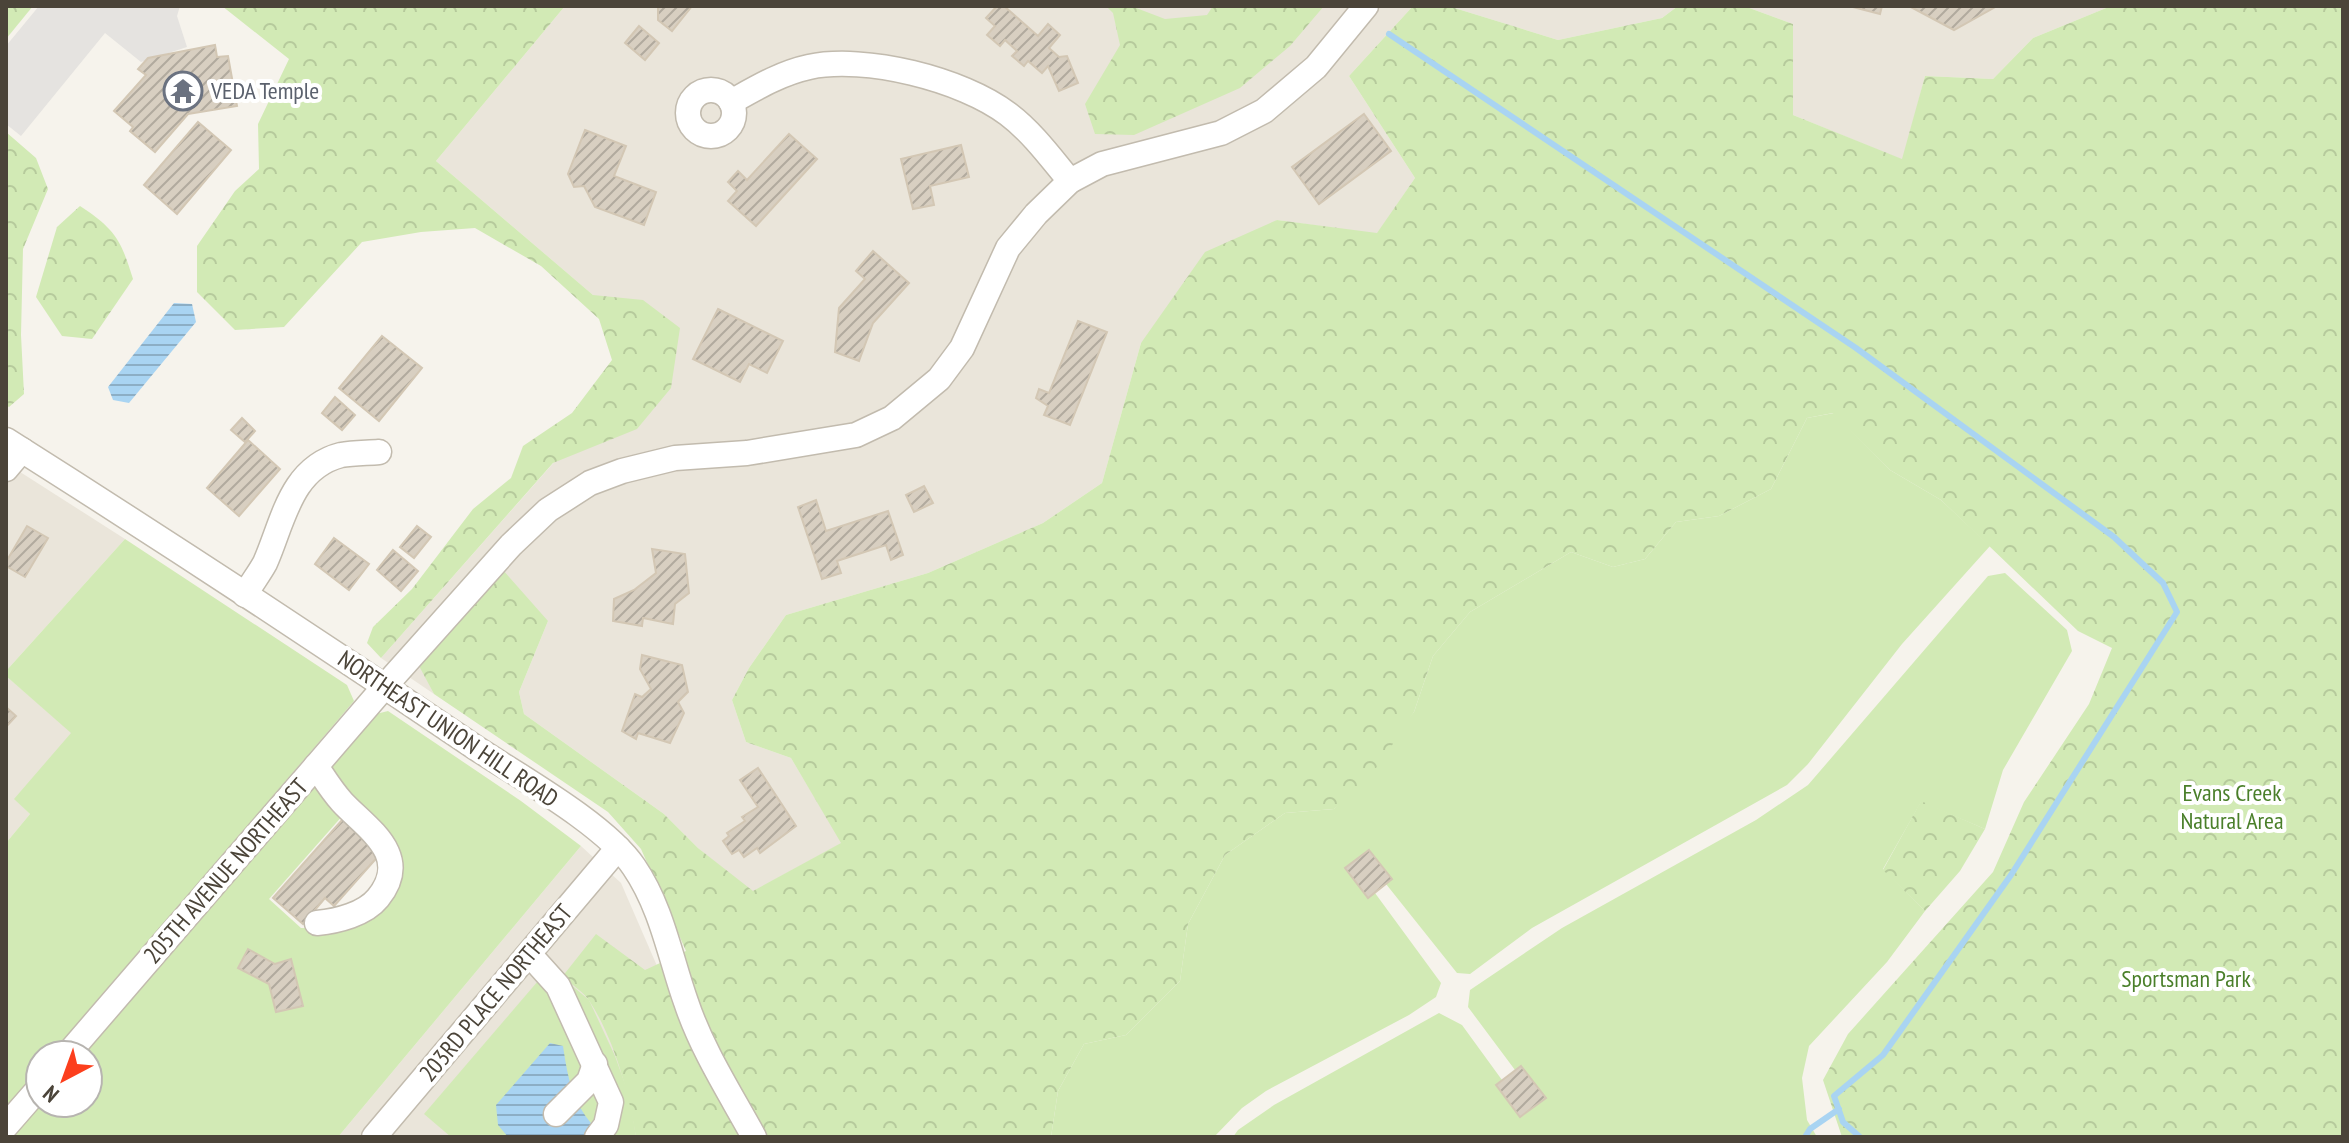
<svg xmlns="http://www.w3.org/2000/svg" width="2349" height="1143" viewBox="0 0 2349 1143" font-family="'PT Sans Narrow',sans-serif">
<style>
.residential{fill:#eae5da}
.green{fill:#d2eab5}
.forest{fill:url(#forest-crowns)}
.parking{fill:#e5e3e0}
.water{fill:url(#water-rules)}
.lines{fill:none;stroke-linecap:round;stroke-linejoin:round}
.stream{stroke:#a9d4f2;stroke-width:6}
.building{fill:url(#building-hatch);stroke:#d3c7b4;stroke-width:2}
.minor-casing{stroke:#c2bbae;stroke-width:27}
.minor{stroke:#fff;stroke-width:24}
.labels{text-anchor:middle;stroke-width:8;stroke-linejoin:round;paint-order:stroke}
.worship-label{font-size:24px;fill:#5b616d;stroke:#fff;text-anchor:start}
.street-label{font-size:24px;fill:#4b4439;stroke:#fff}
.park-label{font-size:24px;fill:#4a7f2a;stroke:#fff}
</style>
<defs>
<pattern id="forest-crowns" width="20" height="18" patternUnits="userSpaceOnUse" patternTransform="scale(2)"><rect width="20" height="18" fill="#d2eab5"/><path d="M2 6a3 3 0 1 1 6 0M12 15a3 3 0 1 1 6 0" fill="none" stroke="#b6ca9c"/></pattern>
<pattern id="water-rules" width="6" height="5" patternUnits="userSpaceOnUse" patternTransform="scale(2)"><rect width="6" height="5" fill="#a9d4f2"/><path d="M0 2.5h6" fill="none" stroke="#8caec5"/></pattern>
<pattern id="building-hatch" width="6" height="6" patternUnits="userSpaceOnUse" patternTransform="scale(2)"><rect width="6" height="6" fill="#d8cfc1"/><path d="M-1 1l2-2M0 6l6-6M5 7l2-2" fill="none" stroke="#b1aa9e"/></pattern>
</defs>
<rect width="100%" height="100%" fill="#f6f3ec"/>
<g class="residential">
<polygon points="565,6 1413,6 1349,76 1415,178 1377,234 1277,220 1141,343 1102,483 1043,523 928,573 786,615 749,668 732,700 746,742 791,758 842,843 752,892 698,848 664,814 524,714 519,692 548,621 419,663 434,694 381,658 655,348 436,161"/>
<polygon points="1448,6 1678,6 1662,18 1558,40"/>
<polygon points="1744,6 2111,6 2033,38 1993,79 1925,76 1903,160 1793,115 1793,24"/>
<polygon points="6,463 125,539 6,671"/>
<polygon points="6,676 72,733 15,799 30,814 6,843"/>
<polygon points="581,846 621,883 677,1012 650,1137 338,1137"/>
</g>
<g class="green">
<polygon points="1834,413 1890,470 1941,500 1990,546 1902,644 1808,764 1787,785 1532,928 1470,974 1457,973 1386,884 1392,879 1368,850 1346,868 1368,897 1375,893 1441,983 1436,997 1409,1015 1266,1091 1242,1108 1214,1137 1051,1137 1058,1091 1084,1044 1126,1035 1180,981 1188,924 1225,855 1285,813 1334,809 1414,712 1433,656 1470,612 1571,552 1613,567 1645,559 1676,522 1719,516 1771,489 1807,418"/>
<polygon points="125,539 347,685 354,701 52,1055 40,1055 40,1070 6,1109 6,843 30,814 14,799 71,733 6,676 6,671"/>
<polygon points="2005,573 2067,630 2072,651 2003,770 1985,829 1921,802 1883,869 1925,911 1887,962 1809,1046 1802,1078 1807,1120 1817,1137 1233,1137 1238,1130 1274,1105 1439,1013 1462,1025 1502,1080 1496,1086 1521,1117 1546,1098 1521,1066 1515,1070 1468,1007 1470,990 1562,928 1756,820 1808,785 1988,576"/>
<polygon points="388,711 521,801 581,846 338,1137 6,1137 40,1103 88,1103 88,1055 76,1055 318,777 344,814 269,899 301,928 338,929 393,885 325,768 372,715"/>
<polygon points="550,967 589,1000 615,1056 630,1098 636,1137 451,1137 424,1114"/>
</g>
<g class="forest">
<polygon points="6,6 33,6 6,39"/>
<polygon points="222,6 565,6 436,161 593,295 643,300 680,328 671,388 637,429 553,463 381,658 367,643 373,627 412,589 473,509 511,478 523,446 572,413 612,360 599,319 541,266 475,228 421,232 362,242 284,327 235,330 197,292 197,246 235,191 259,169 258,124 289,59"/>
<polygon points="1106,6 1131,6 1165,19 1207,15 1213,6 1324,6 1290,46 1240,88 1134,135 1095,134 1085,104 1120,45 1113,13"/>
<path d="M1413,6H1448L1558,40L1662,18L1678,6H1744L1793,24V115L1902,159L1925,76L1993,79L2033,38L2111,6H2343V1137H1842L1823,1080L1848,1034L1993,872L2024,802L2089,704L2112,648L2078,631L1941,500L1890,470L1833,413L1807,418L1771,489L1719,516L1676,522L1645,559L1613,567L1571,552L1470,612L1433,656L1414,712L1379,765L1334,809L1285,813L1225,855L1188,924L1180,981L1126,1035L1084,1044L1058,1091L1051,1137H636C629,1093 614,1039 590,1002C584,992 571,984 562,977L596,934L645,970L686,951L641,849L608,812L434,694L418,664L503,570L548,621L519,692L524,714L664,814L698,848L753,891L841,843L791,758L746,742L732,700L749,668L786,615L928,573L1043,523L1102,483L1141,343L1205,252L1277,220L1377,233L1415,178L1349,76Z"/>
<polygon points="6,132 36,158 48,189 23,249 21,335 24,394 9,407 6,405"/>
<path d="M80,206C115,229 121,240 133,279L92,339L62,336L36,297L57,227Z"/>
<polygon points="1921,801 1985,829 1960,871 1925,911 1883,870"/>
</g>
<polygon class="parking" points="39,6 180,6 177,16 187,47 141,62 105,33 21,136 6,124 6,46"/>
<g class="water">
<polygon points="174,303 192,304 196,322 129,403 113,400 108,387"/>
<path d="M550,1043L563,1046C569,1086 574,1108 604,1137H508L498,1125L496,1105Z"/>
</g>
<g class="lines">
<g class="stream">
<polyline points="1389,34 1856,348 2114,537 2163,583 2177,612 2011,875 1883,1055 1834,1096 1843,1122 1860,1137"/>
<polyline points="1805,1137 1810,1129 1839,1109"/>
</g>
</g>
<g class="building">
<polygon points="658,6 692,6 672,31 658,20"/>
<polygon points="997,6 1004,6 1038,36 1048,24 1060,35 1049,48 1059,57 1067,56 1078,83 1059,91 1048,66 1042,73 1028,61 1024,66 1012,56 1017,51 1005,40 1000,46 987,35 995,26 986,18"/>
<polygon points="1849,6 1882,6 1880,14"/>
<polygon points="1909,6 1997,6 1954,30"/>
<polygon points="639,26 659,43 645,60 625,43"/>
<polygon points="215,45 217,57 228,56 237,106 188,114 155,152 130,131 133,127 114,111 146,75 138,69 148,58"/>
<polygon points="1364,114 1391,151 1319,204 1292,167"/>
<polygon points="198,122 231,150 177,214 144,185"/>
<polygon points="585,130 626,146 614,176 656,192 644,225 595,207 584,186 574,187 568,174"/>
<polygon points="789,134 817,159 756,226 728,201 737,191 728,182 738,171 747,180"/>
<polygon points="961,145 969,177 930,186 934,205 913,209 901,159"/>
<polygon points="873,251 909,283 873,323 859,361 835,352 839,308 865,279 856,271"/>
<polygon points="718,309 783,341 767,373 749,364 740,382 693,359"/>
<polygon points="1078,321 1107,332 1070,425 1044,415 1048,406 1036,398 1039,389 1049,393"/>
<polygon points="382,336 422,368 379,421 339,388"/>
<polygon points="335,397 355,415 342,430 322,413"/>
<polygon points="242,418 255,431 245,442 231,430"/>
<polygon points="248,440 280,469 239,516 207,488"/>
<polygon points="924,486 933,503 914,512 906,495"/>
<polygon points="816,500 826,531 888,511 903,555 891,560 886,545 837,561 841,573 822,579 798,507"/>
<polygon points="27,526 48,538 25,577 6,566 6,562"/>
<polygon points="417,526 431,537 414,558 400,547"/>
<polygon points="334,538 369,564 349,590 315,564"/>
<polygon points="652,549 685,554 689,593 675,604 673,624 643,618 642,626 613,621 614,599 634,590 656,573"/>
<polygon points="393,550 418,571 401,591 377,570"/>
<polygon points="642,655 682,665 688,692 678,702 684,713 670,743 638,733 636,739 622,731 635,694 642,697 651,689 640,669"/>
<polygon points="6,707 16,716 6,727"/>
<polygon points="758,768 796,826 760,853 757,848 744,857 739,850 732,854 723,841 729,836 727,833 745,821 742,817 758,807 740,780"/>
<polygon points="343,819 381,853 334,906 325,898 303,924 273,898"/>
<polygon points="1369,850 1392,879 1368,898 1345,868"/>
<polygon points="248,949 275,964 291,959 303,1006 276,1012 269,984 238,968"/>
<polygon points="1521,1066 1546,1098 1520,1117 1496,1085"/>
</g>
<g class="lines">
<g class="minor-casing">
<g id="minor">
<circle cx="711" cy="113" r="23"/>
<path d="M731,102C756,88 781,73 809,67C865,55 962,79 1008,114C1032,132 1051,158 1070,181"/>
<path d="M6,440C164,540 321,643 476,748C520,777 606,825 634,867C662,908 670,957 686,1002C702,1050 730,1093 754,1137"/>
<polyline points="6,469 22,450"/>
<path d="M245,595C251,584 259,574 265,563C283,523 290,468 341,455C353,453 367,453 379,452"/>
<path d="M316,766C324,778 332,791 342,802C366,828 413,855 378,898C365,914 338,921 317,923"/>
<polyline points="530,955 558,986 611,1102 606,1125 597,1137"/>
<polyline points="67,1055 385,686 511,545 548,510 590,483 622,471 675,458 747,453 856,435 892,418 939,379 962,348 1008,248 1036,214 1070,181 1102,164 1221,133 1264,111 1316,67 1366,6"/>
<polyline points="556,1114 589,1081 595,1064"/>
<polyline points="6,1126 40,1087"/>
<polyline points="374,1137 618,848"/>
</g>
</g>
<use href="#minor" class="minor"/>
</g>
<defs>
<g id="temple-ring" transform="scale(2)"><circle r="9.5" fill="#fff" stroke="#6b7280" stroke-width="1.5"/><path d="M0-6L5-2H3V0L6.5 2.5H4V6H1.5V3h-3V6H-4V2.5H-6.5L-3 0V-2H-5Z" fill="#6b7280"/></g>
</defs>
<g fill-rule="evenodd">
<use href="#temple-ring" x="183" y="91"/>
</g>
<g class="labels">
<g class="worship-label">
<text x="211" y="99">VEDA Temple</text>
</g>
<g class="street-label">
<text transform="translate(448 729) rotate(34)" y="8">NORTHEAST UNION HILL ROAD</text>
<text transform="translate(226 871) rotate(-49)" y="8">205TH AVENUE NORTHEAST</text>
<text transform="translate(496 993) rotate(-50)" y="8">203RD PLACE NORTHEAST</text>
</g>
<g class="park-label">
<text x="2232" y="801">Evans Creek<tspan x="2232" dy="28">Natural Area</tspan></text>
<text x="2186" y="987">Sportsman Park</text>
</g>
</g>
<rect width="2349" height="1143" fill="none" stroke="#4b4439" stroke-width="16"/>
<g transform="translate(64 1079) rotate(221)"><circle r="38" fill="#ffffff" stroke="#b7b4b0" stroke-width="2"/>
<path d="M0-6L14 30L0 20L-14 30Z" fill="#fc3f1d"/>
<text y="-12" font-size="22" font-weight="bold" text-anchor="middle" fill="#4b4439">N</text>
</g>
</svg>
